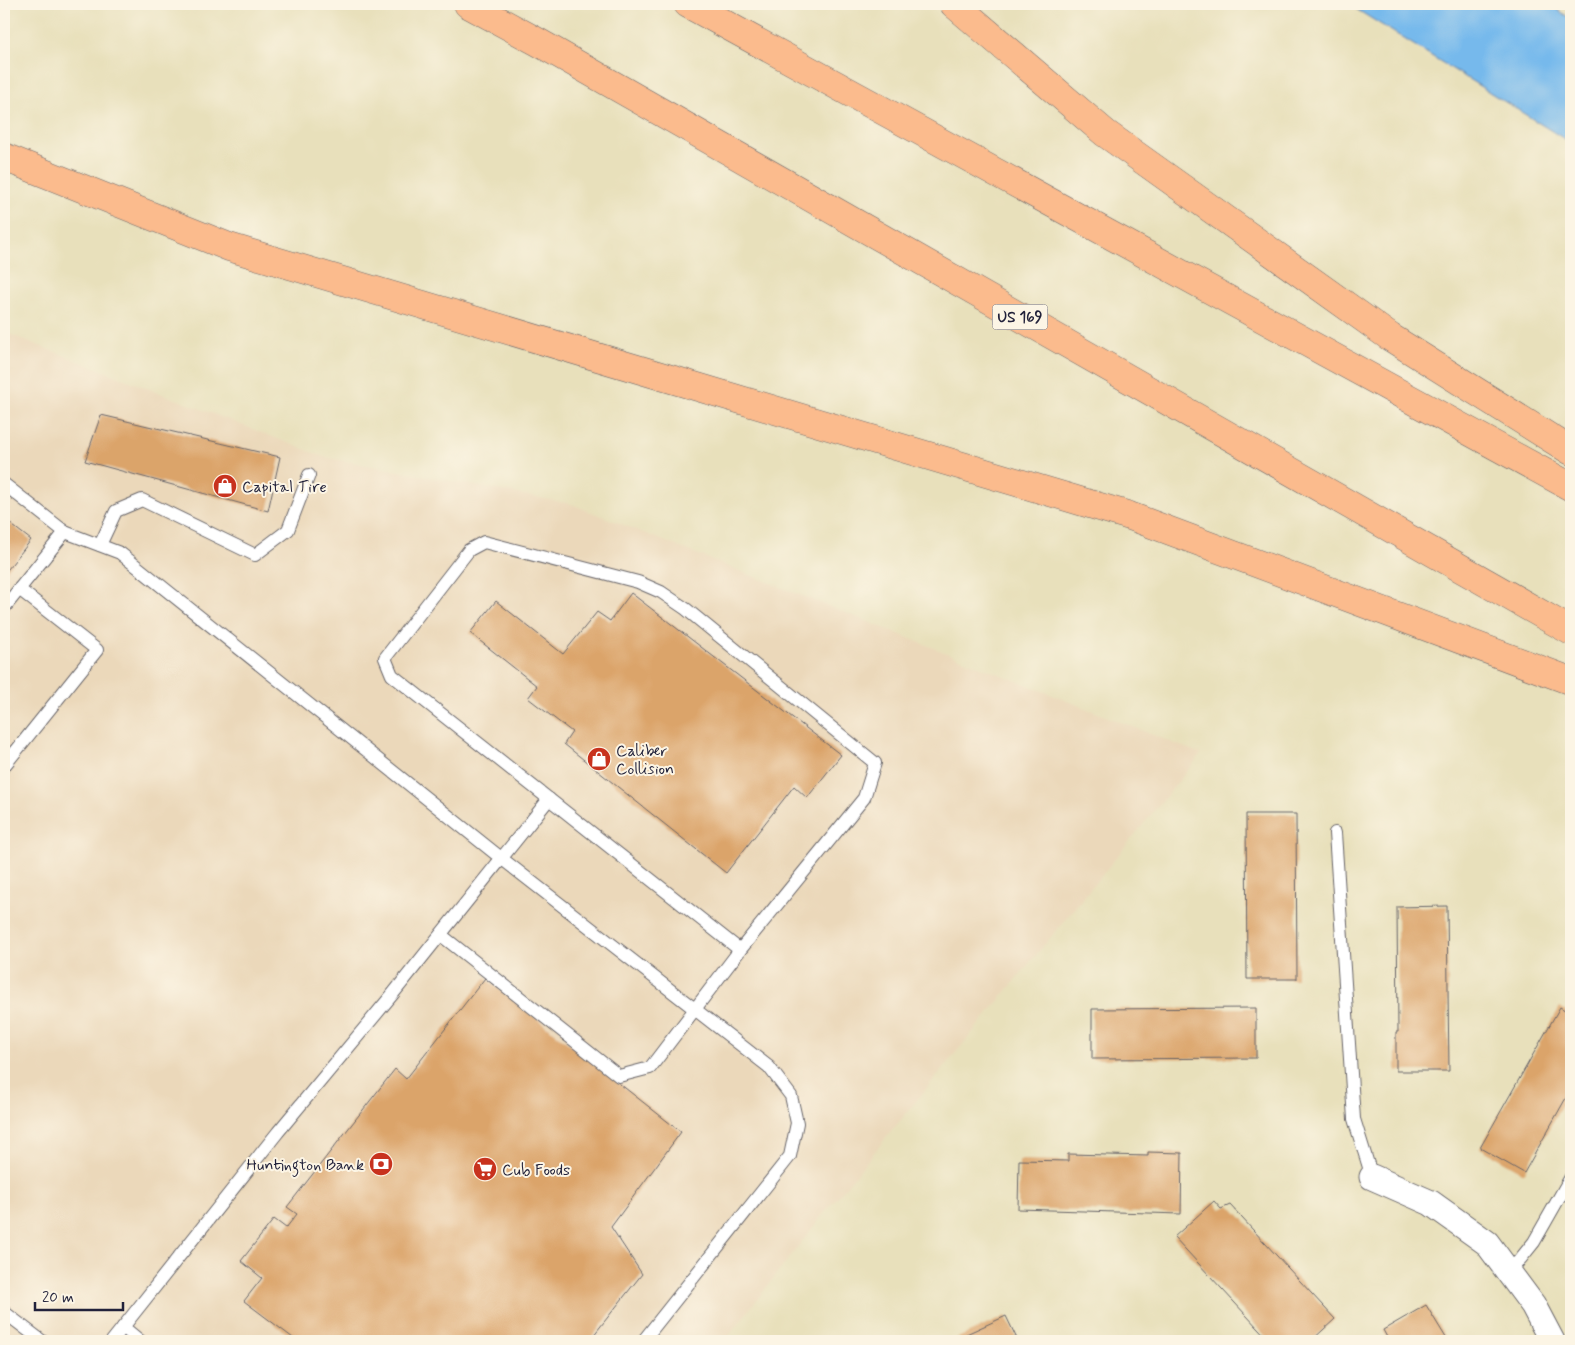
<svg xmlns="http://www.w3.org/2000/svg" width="1575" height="1345" viewBox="0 0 1575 1345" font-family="Mynerve,sans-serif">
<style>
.built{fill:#ebd8ba}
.water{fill:#76b9ec;stroke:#4c6e94}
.building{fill:#dba46b}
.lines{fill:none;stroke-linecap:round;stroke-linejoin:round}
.lane-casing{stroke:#676468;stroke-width:14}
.street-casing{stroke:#676468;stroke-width:27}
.highway-casing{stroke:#676468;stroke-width:29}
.lane{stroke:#fff;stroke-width:12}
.street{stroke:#fff;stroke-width:25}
.highway{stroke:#fbbb8d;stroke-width:28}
.labels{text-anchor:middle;stroke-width:4;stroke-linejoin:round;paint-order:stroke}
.shield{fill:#fcf5e5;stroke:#63616e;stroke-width:1}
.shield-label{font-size:15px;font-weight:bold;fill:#22223b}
.poi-label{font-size:16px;fill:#22223b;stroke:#fcf5e5;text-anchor:start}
</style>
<rect width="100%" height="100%" fill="#fcf5e5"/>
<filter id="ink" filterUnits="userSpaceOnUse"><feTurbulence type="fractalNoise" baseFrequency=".02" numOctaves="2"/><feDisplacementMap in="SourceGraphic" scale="10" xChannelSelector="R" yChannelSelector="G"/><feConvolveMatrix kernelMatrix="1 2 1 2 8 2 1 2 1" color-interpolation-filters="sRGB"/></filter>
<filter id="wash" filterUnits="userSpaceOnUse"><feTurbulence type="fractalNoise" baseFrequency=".0096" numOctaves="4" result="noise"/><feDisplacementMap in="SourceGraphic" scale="20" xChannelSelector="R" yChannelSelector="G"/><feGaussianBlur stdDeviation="1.12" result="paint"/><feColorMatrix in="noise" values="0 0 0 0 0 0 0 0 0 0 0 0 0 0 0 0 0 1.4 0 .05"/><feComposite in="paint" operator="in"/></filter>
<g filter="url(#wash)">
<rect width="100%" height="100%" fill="#e8e0bb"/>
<polygon class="built" points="4,332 324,457 571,504 1201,754 817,1222 725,1341 4,1341"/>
<polygon class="water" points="1348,4 1549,4 1571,19 1571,143"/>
<g id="blocks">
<g class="building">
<polygon points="101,415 280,457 268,511 85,461"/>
<polygon points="4,519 31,540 4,574"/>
<polygon points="631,593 841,755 807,798 794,786 726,873 564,744 572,732 528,698 537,686 470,633 496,601 563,654 597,612 610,621"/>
<polygon points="1246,814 1296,814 1297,979 1247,979"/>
<polygon points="1447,906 1449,1071 1396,1071 1396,1032 1398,1032 1397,907"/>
<polygon points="485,978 681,1132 611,1227 642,1274 589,1341 297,1341 244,1301 262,1278 241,1261 274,1219 286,1228 297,1214 287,1207 395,1069 406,1079"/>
<polygon points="1560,1007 1571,1014 1571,1089 1524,1173 1480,1148"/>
<polygon points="1256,1008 1256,1058 1092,1059 1092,1009"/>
<polygon points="1148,1152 1182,1153 1181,1214 1018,1209 1019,1160 1068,1161 1068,1154 1148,1156"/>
<polygon points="1214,1201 1221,1209 1230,1205 1335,1319 1311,1341 1270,1341 1174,1237"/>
<polygon points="1426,1305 1448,1341 1389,1341 1383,1330"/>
<polygon points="1006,1316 1018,1341 951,1341"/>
</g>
</g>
</g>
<g filter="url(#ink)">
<use href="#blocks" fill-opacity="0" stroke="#676468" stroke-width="1"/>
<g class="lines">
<g class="lane-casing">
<g id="lane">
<polyline points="4,484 65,532 120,553 501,858 769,1067 791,1096 797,1123 790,1156 643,1341"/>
<polyline points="100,545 116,511 142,500 255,555 288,530 309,475"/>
<polyline points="4,608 65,532"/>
<polyline points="4,766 97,650 19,589"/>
<polyline points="1335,833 1354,1119 1372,1177"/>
<polyline points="441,935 619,1076 650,1068 740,950 864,798 875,763 686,609 661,592 638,582 484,542 469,550 385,658 392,675 740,950"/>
<polyline points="1509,1273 1534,1242 1571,1177"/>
<polyline points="4,1312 42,1341"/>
<polyline points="123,1327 140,1341"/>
<polyline points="112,1341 278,1132 392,995 549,799"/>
</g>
</g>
<g class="street-casing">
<polyline id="street" points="1372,1177 1431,1203 1487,1243 1533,1305 1552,1341"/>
</g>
<g class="highway-casing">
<g id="highway">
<polyline points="468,4 538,42 1571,631"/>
<polyline points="688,4 1571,487"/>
<polyline points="954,4 1105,133 1390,337 1571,451"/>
<polyline points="4,157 229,247 1130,516 1571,681"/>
</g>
</g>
<use href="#lane" class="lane"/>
<use href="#street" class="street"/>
<use href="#highway" class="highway"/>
</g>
</g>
<defs>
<g id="shop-disc" transform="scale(1.25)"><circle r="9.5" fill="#c8321e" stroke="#fcf5e5"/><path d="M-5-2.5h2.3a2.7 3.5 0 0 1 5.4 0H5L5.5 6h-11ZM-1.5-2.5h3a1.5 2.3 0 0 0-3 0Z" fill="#fff"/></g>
<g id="bank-disc" transform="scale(1.25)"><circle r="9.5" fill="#c8321e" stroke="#fcf5e5"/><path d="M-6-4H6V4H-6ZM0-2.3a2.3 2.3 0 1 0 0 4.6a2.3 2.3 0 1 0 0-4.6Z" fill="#fff"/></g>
<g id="supermarket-disc" transform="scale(1.25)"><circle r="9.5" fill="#c8321e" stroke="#fcf5e5"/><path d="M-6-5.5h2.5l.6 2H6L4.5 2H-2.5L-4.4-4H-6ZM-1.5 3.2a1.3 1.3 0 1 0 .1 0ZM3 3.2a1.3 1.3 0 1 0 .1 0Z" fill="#fff"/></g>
</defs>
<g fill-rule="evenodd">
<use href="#shop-disc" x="225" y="486"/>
<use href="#shop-disc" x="599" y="759"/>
<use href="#bank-disc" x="381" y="1164"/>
<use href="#supermarket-disc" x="485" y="1169"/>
</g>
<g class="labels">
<rect class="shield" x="992.5" y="304.5" width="55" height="25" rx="4"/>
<g class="shield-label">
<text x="1020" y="322">US 169</text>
</g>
<g class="poi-label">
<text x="242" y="492">Capital Tire</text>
<text x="616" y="756">Caliber<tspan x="616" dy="18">Collision</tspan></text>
<text x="364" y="1170" text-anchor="end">Huntington Bank</text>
<text x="502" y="1175">Cub Foods</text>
</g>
</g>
<rect width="1575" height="1345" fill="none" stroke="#fcf5e5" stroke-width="20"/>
<path d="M35 1302v8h88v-8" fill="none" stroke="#22223b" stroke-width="2.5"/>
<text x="42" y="1302" font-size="15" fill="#22223b" stroke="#fcf5e5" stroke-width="4" paint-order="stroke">20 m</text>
</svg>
